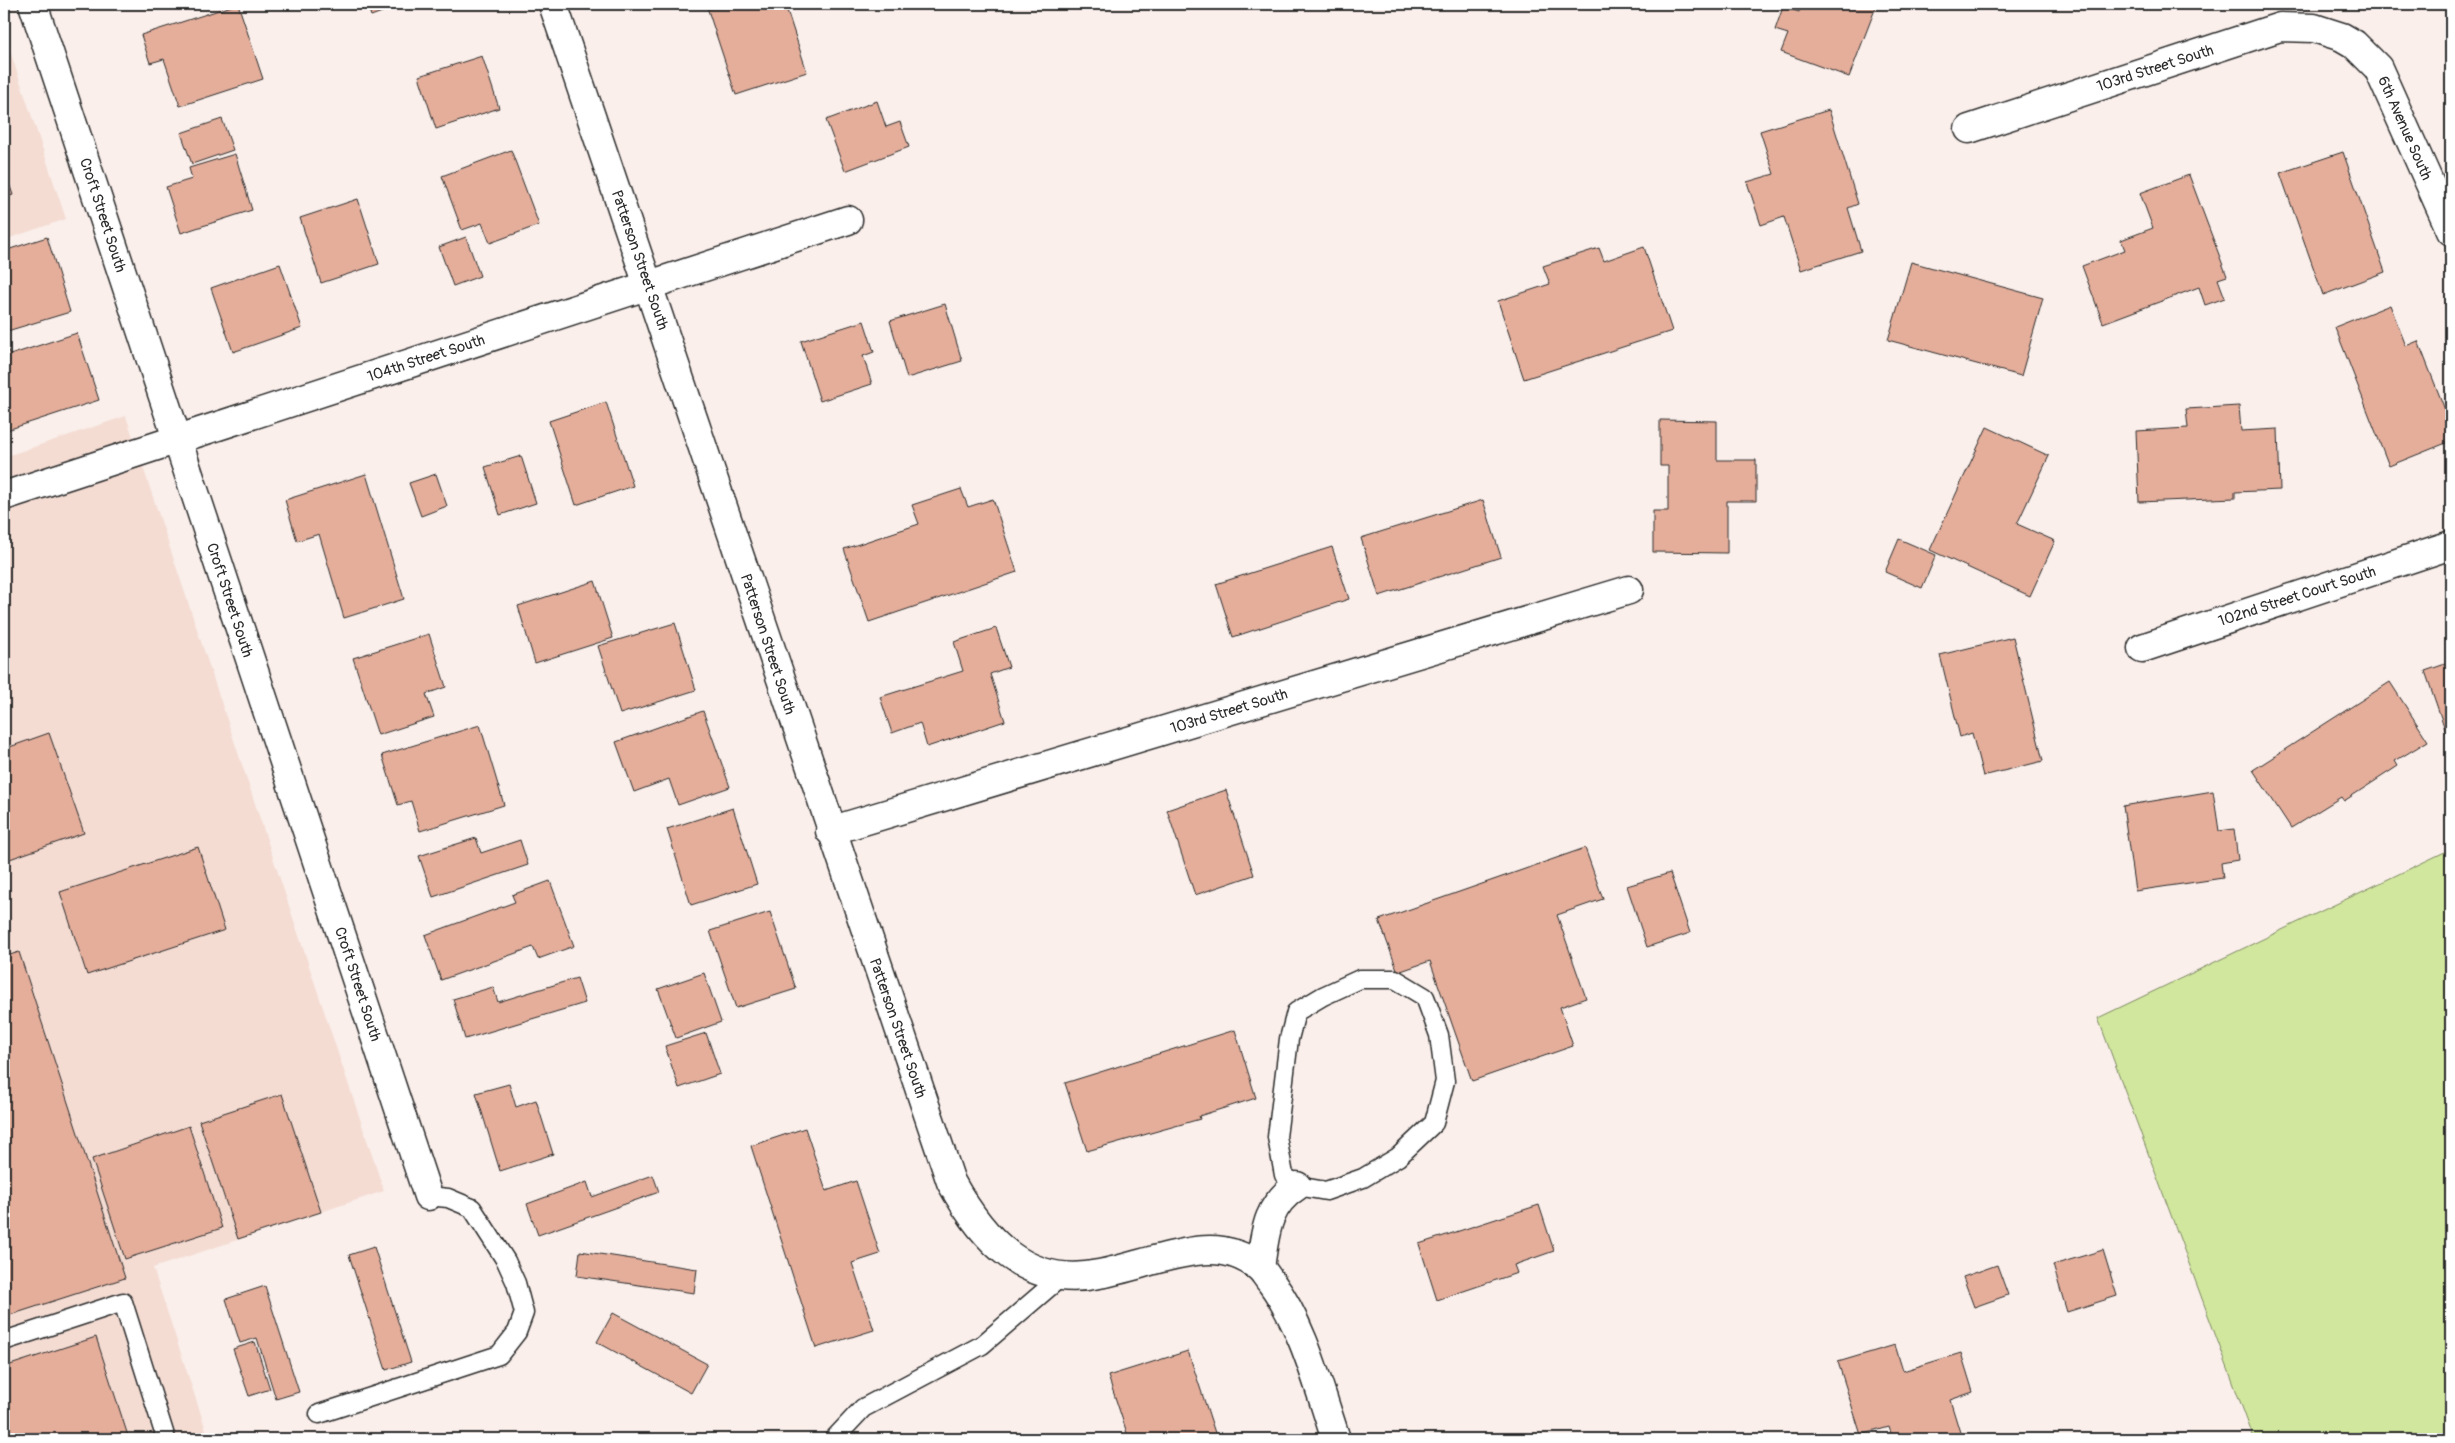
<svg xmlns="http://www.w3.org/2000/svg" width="2455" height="1443" viewBox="0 0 2455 1443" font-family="Pangolin,sans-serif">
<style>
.built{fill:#f4dcd3}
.green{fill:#d1e79d;stroke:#7e8964}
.building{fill:#e5ae9b;stroke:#2b2b2b}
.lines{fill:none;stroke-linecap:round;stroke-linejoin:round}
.service-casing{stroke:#2b2b2b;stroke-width:21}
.minor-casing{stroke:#2b2b2b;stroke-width:31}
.service{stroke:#fff;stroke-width:18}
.minor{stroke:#fff;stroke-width:28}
.labels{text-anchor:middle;stroke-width:4;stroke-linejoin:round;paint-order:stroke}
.street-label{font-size:15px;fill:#2b2b2b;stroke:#fff}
</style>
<rect width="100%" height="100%" fill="#faefeb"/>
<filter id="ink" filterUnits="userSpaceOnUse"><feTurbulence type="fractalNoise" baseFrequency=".02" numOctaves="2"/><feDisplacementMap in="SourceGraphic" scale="10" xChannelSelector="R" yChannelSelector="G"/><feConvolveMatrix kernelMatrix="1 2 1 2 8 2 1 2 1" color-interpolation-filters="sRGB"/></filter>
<g filter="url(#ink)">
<g class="built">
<polygon points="4,33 66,219 4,240"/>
<polygon points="126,416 384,1191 153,1268 209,1439 4,1439 4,457"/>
</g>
<polygon class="green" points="2451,849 2451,1439 2254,1439 2098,1018"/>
<g class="building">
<polygon points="238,4 263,79 180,106 164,59 150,63 141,35"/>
<polygon points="367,4 404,4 371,16"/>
<polygon points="706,4 785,4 807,72 736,95"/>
<polygon points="1802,4 1877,4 1849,77 1781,52 1788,34 1775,30 1783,7 1799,12"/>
<polygon points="482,56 499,108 436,129 419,76"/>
<polygon points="877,101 886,127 900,122 909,147 845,171 826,120"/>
<polygon points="1829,110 1858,204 1848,208 1861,251 1801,270 1784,217 1761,225 1747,182 1774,174 1760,131"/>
<polygon points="222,119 233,150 192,164 181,133"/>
<polygon points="511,150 539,225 490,243 482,223 462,230 442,176"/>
<polygon points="2343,152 2385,272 2323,295 2280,173"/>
<polygon points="235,154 252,210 181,233 166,187 192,179 189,168"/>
<polygon points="4,169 13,195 4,198"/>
<polygon points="2189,175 2227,276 2218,279 2225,298 2205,305 2199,287 2103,323 2082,266 2125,250 2121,240 2153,228 2140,193"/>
<polygon points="358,199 379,264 321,283 300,218"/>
<polygon points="47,237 70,312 4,332 4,251"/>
<polygon points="466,237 480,276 453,286 439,247"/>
<polygon points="1644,247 1672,331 1524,379 1498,301 1550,284 1543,266 1599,248 1604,261"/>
<polygon points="1911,262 2043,298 2021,376 1888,340"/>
<polygon points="280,264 302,328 233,352 211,288"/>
<polygon points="945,304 962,361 907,378 890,321"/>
<polygon points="2390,305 2406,346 2418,341 2451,425 2451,441 2389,466 2335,327"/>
<polygon points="864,321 874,352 863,356 872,384 820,401 801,341"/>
<polygon points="77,333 99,400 4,431 4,341 10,355"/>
<polygon points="606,402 633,486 576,505 549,421"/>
<polygon points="2239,406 2241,431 2278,429 2280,490 2235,492 2235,498 2139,502 2136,431 2188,428 2186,409"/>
<polygon points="1660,420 1717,421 1717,460 1756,460 1756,501 1727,501 1727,553 1653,552 1653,511 1668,511 1668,466 1660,466"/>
<polygon points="1987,427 2049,456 2017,524 2055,541 2030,596 1930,550"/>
<polygon points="521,456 536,503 500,515 485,467"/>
<polygon points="366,474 404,599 344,618 319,534 297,541 285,500"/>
<polygon points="436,474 447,506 421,516 409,483"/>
<polygon points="961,489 968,507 993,499 1017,572 869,622 844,549 919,524 912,505"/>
<polygon points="1483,500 1501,557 1379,596 1361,538"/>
<polygon points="1899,539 1936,555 1922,588 1885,572"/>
<polygon points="1332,547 1349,599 1233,637 1216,584"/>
<polygon points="595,581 613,638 535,663 518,606"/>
<polygon points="675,623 696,690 620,714 598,646"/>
<polygon points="996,628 1009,667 990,674 1005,721 927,747 920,723 892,733 880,697 963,671 954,642"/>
<polygon points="429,634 446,687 426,694 434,717 378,735 353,658"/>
<polygon points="2013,637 2043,761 1983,776 1972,733 1960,737 1940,655"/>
<polygon points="2451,662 2451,733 2447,735 2425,671"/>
<polygon points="2390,682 2428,741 2395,761 2398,766 2344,801 2341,797 2291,828 2253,770"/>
<polygon points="703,711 730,787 678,805 669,779 634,792 616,742"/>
<polygon points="480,725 504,805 420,831 411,801 398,805 382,755"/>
<polygon points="49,733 84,833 4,861 4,749"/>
<polygon points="1226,790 1254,875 1195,895 1167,810"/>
<polygon points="2213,791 2219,831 2234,829 2238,860 2221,863 2223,878 2135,891 2123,806"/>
<polygon points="733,808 757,884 691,905 667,829"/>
<polygon points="476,838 481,853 520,840 528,865 433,897 419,856"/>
<polygon points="198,847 225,930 87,975 60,892"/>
<polygon points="1585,848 1603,899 1557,915 1586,998 1560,1007 1573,1046 1472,1081 1430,961 1398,972 1379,920"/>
<polygon points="1670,873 1690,933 1647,947 1627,886"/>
<polygon points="550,881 574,946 538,959 533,947 441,980 425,935 515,902 512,895"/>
<polygon points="770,912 796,989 736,1008 710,931"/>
<polygon points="19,952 125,1278 4,1317 4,957"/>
<polygon points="704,973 721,1022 676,1038 658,989"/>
<polygon points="577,978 585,1003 465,1039 453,999 493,987 498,1002"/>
<polygon points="1235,1030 1256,1098 1199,1116 1200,1119 1087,1151 1065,1083"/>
<polygon points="706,1033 720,1074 679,1088 665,1046"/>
<polygon points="509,1084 516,1107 536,1100 553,1154 500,1171 476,1093"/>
<polygon points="282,1094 321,1212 238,1239 199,1121"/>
<polygon points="189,1126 222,1228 125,1259 92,1159"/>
<polygon points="805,1128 826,1191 856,1181 880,1254 852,1263 874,1330 816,1348 751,1146"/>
<polygon points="653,1175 659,1192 538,1235 527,1204 587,1182 592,1197"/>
<polygon points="1539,1205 1554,1251 1514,1265 1517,1273 1437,1300 1419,1244"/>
<polygon points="374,1247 411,1362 386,1370 349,1255"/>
<polygon points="2103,1250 2117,1296 2067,1312 2053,1265"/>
<polygon points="580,1251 697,1269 694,1293 577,1276"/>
<polygon points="1997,1265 2008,1295 1974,1307 1963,1277"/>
<polygon points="265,1286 299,1392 276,1399 257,1338 240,1343 226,1299"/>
<polygon points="613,1313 707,1364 691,1393 597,1342"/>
<polygon points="96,1337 129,1439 4,1439 4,1367"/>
<polygon points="255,1342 270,1389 249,1396 233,1349"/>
<polygon points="1895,1345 1903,1371 1961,1353 1973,1392 1950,1400 1962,1439 1893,1439 1889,1427 1861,1435 1838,1362"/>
<polygon points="1188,1351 1217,1439 1129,1439 1108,1376"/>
</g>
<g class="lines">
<g class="service-casing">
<g id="service">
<polygon points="1360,979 1395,979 1425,997 1439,1035 1445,1081 1434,1123 1398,1157 1363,1178 1326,1191 1297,1186 1284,1175 1277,1137 1289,1039 1296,1012 1323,996"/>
<polyline points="4,1341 123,1302 166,1439"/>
<polyline points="319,1414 499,1355 517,1332 524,1313 516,1283 506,1261 472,1208 448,1198 428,1196"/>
<polyline points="834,1439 863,1408 982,1345 1061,1277"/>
</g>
</g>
<g class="minor-casing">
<g id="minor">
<polyline points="33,4 428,1196"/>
<path d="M553,4C687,396 816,790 951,1182C983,1240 1027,1289 1099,1274C1128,1269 1155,1258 1184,1253C1212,1247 1236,1249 1259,1267C1264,1271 1267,1278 1271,1282C1304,1327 1318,1386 1336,1439"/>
<polyline points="1969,129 2280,27 2314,28 2342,37 2354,44 2378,68 2451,231"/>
<polyline points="4,496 848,220"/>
<polyline points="2142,648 2451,545"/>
<polyline points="830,831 1629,590"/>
<path d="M1260,1268C1265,1234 1266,1205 1297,1186"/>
</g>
</g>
<use href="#service" class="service"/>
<use href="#minor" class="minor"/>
</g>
</g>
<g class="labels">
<g class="street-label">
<text transform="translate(2155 68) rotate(-18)" y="5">103rd Street South</text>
<text transform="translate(2405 128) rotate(66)" y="5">6th Avenue South</text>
<text transform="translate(103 215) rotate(72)" y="5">Croft Street South</text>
<text transform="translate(640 260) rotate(71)" y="5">Patterson Street South</text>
<text transform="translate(426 358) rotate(-18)" y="5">104th Street South</text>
<text transform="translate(2297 596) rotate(-18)" y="5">102nd Street Court South</text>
<text transform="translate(230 600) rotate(72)" y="5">Croft Street South</text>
<text transform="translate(768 644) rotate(72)" y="5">Patterson Street South</text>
<text transform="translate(1229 711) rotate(-17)" y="5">103rd Street South</text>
<text transform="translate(358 984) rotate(72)" y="5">Croft Street South</text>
<text transform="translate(898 1028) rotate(71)" y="5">Patterson Street South</text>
</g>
</g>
<rect width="2455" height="1443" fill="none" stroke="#fff" stroke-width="20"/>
<rect x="10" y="10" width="2435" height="1423" fill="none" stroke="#2b2b2b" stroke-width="2" filter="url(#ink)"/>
</svg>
